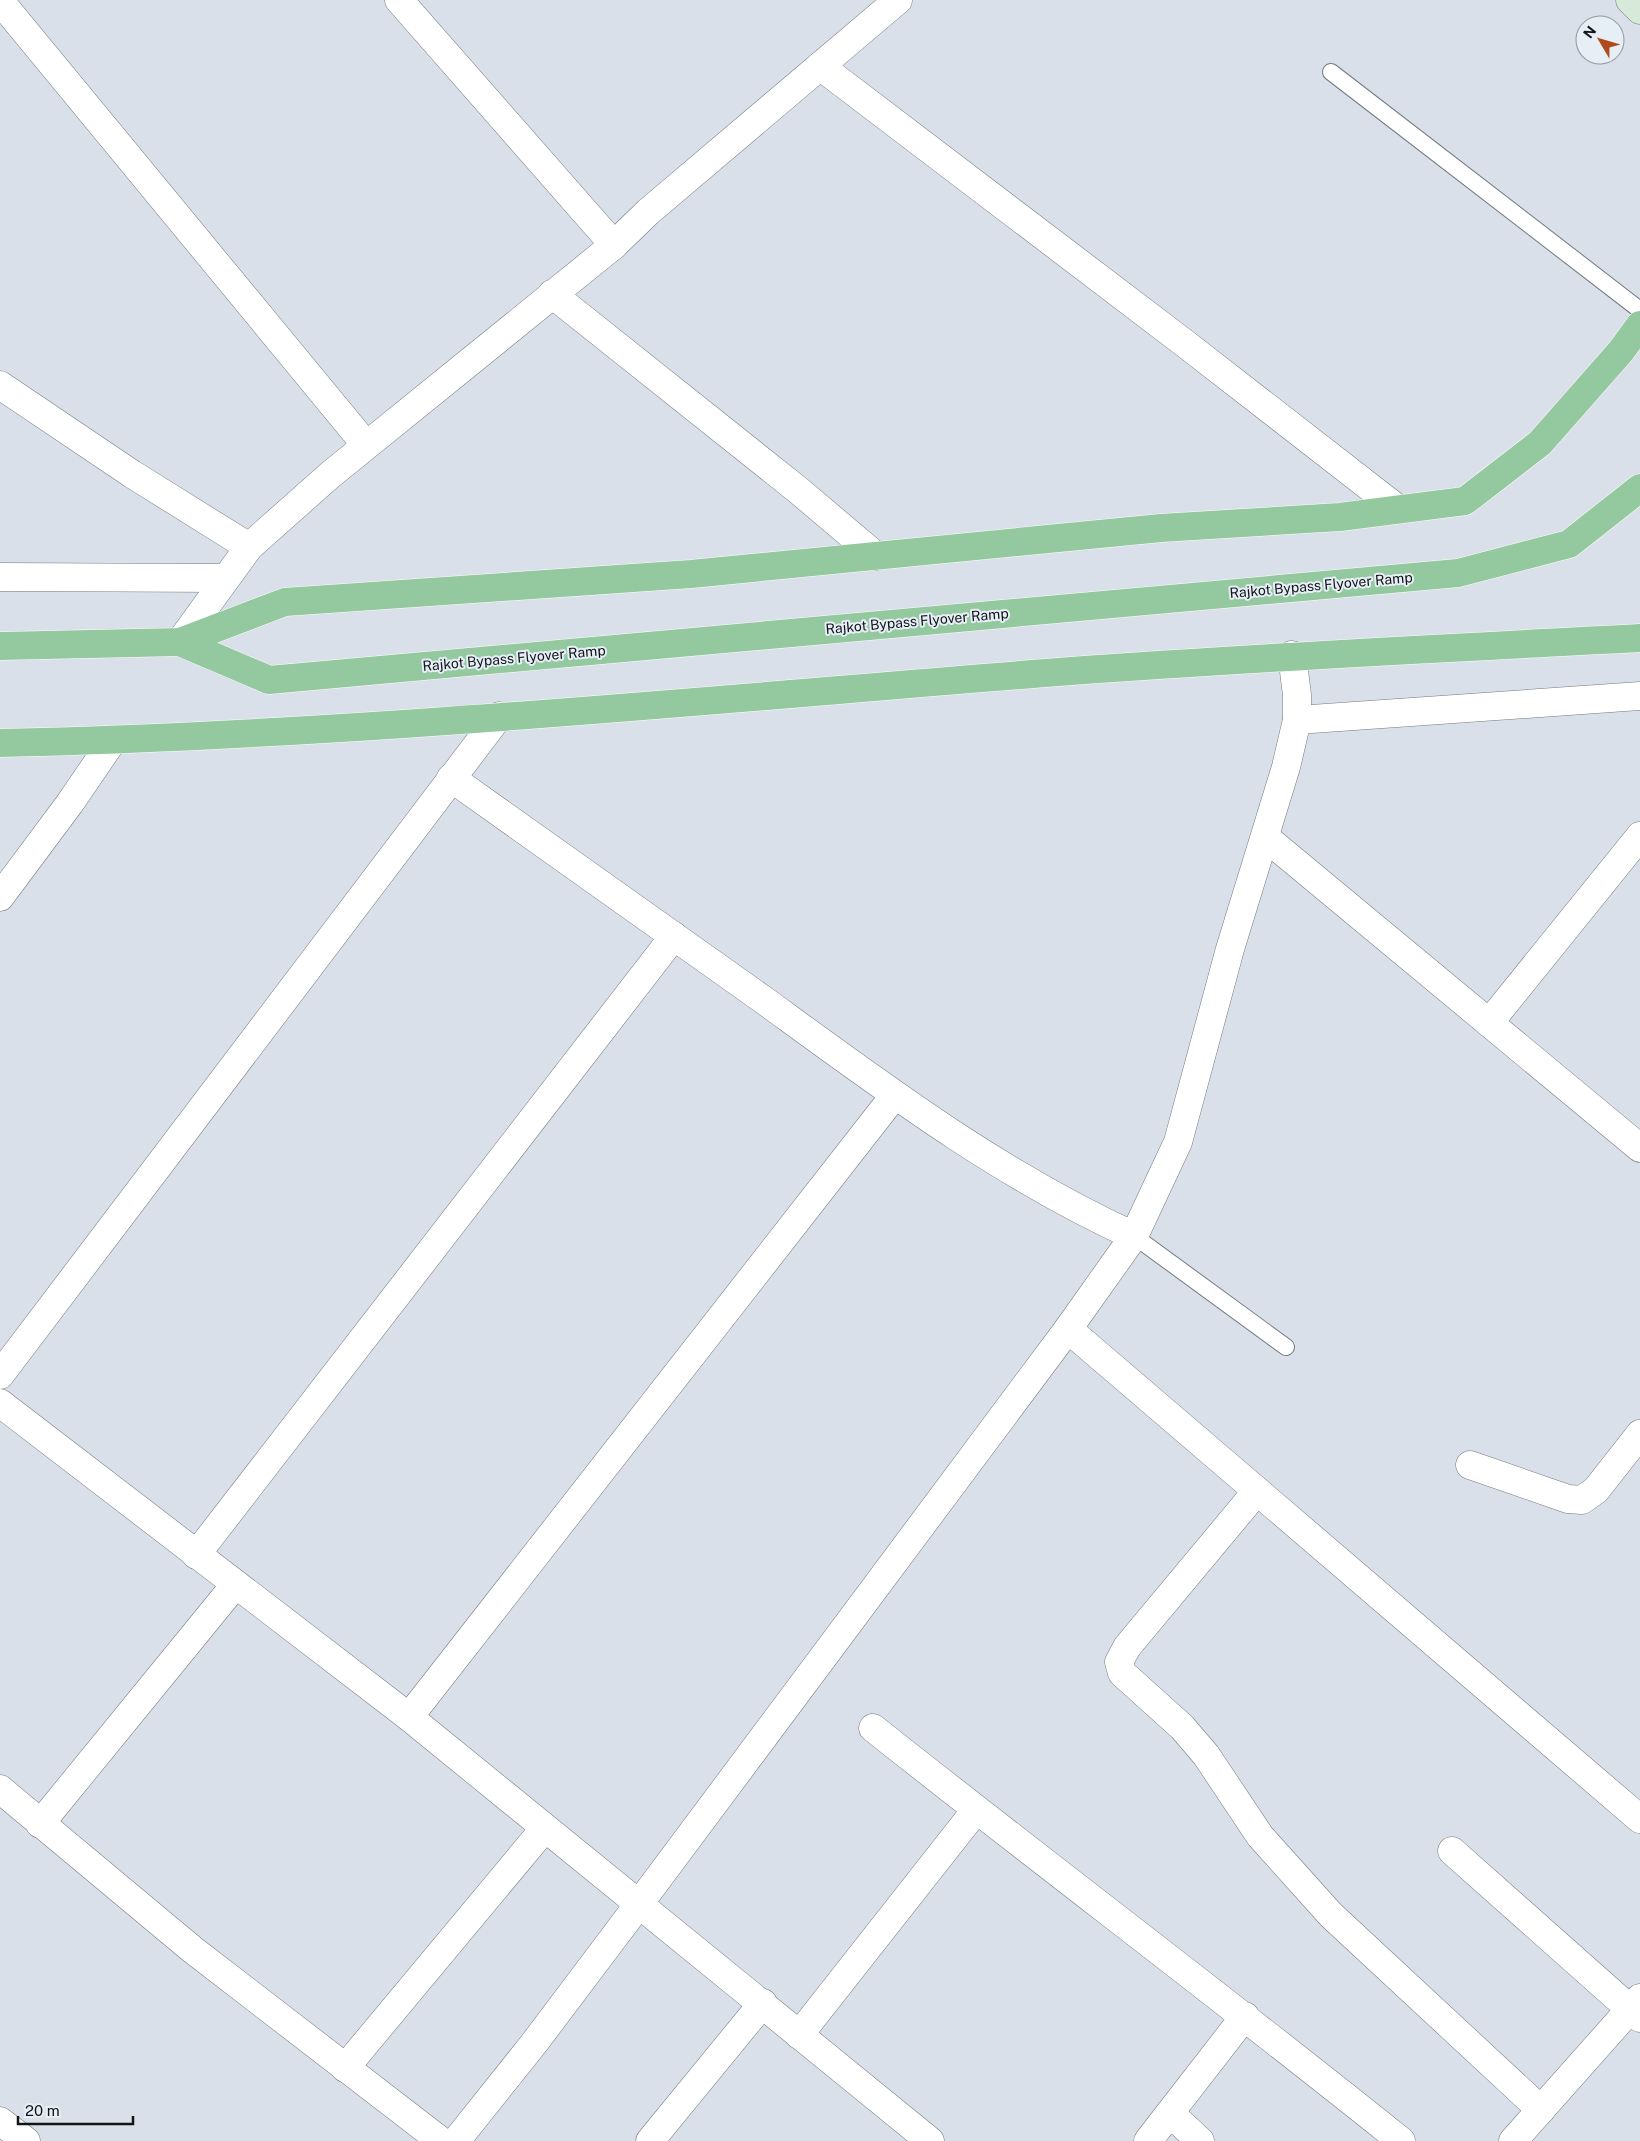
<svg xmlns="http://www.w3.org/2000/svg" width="1640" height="2141" viewBox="0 0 1640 2141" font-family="'Public Sans',sans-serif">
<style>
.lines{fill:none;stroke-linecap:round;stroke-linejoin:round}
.service-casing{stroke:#737a81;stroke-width:18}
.minor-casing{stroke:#737a81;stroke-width:29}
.secondary-casing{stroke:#737a81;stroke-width:29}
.trunk-casing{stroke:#fff;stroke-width:29}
.service{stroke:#fff;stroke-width:16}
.minor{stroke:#fff;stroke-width:28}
.secondary{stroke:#d7eada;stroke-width:28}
.trunk{stroke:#94c89e;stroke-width:28}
.labels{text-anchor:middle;stroke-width:4;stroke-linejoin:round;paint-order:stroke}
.street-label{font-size:14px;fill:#121417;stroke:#e6eef6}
</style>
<rect width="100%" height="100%" fill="#d9e0e9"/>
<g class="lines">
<g class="service-casing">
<g id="service">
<polyline points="1331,72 1640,310"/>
<polyline points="1134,1236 1286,1347"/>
</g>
</g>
<g class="minor-casing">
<g id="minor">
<polyline points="399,0 614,245"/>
<polyline points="0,1 366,445"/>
<polyline points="820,66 1183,342 1398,509"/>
<polyline points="552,294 798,490 876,556"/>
<polyline points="0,385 132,474 249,547"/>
<polyline points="0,577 225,578"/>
<polyline points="180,642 249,547 330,475 614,245 648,212 898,0"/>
<polyline points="1297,720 1640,696"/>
<path d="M451,778C556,852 661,926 765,1001C883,1087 1000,1175 1134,1236"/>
<polyline points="1265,837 1640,1148"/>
<polyline points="0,897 70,803 113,740"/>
<polyline points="1489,1023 1640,836"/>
<polyline points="1068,1329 1640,1819"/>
<polyline points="0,1375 499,716"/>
<polyline points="0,1403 409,1717 930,2141"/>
<polyline points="1470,1465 1568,1499 1582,1500 1596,1490 1640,1434"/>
<polyline points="1257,1491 1127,1647 1119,1662 1122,1673 1182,1727 1206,1755 1260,1836 1331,1915 1541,2110"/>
<polyline points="196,1555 674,936"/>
<polyline points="409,1717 894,1096"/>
<path d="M873,1728C1048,1867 1227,2001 1401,2141"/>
<polyline points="0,1789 193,1950 441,2141"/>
<polyline points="40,1824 235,1585"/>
<polyline points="1452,1851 1640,2018"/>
<polyline points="799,2035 976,1810"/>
<polyline points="345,2068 544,1829"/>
<polyline points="1170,2113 1200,2141"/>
<polyline points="0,2121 26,2141"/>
<polyline points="456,2141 535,2042 639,1904 1068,1329 1134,1236 1178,1142 1230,949 1286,767 1297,720 1297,695 1292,655"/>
<polyline points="650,2141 763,2003"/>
<polyline points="1148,2141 1245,2016"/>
<polyline points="1513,2141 1640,1998"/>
</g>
</g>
<g class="secondary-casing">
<polyline id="secondary" points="1630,0 1640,10"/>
</g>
<g class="trunk-casing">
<g id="trunk">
<polyline points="180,642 269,680 1458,573 1569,544 1640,488"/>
<polyline points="0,646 180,642 285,602 691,574 1161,528 1340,517 1465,501 1540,443 1621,351 1640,325"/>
<path d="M0,743C358,735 715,699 1071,671C1261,657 1450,648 1640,638"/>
</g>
</g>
<use href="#service" class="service"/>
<use href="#minor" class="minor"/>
<use href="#secondary" class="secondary"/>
<use href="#trunk" class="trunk"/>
</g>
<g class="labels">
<g class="street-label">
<text transform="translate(1321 585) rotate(-5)" y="5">Rajkot Bypass Flyover Ramp</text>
<text transform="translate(917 621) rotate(-5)" y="5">Rajkot Bypass Flyover Ramp</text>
<text transform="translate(514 658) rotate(-5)" y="5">Rajkot Bypass Flyover Ramp</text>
</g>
</g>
<g transform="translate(1600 40) rotate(308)"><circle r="24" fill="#e6eef6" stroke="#91979d"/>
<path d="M0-4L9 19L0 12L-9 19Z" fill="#af4a1c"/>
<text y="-8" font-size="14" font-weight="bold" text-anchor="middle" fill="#121417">N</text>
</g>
<path d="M18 2116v8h115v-8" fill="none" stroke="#121417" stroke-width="2.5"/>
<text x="25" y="2116" font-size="15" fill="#121417" stroke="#e6eef6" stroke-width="4" paint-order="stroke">20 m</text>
</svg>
